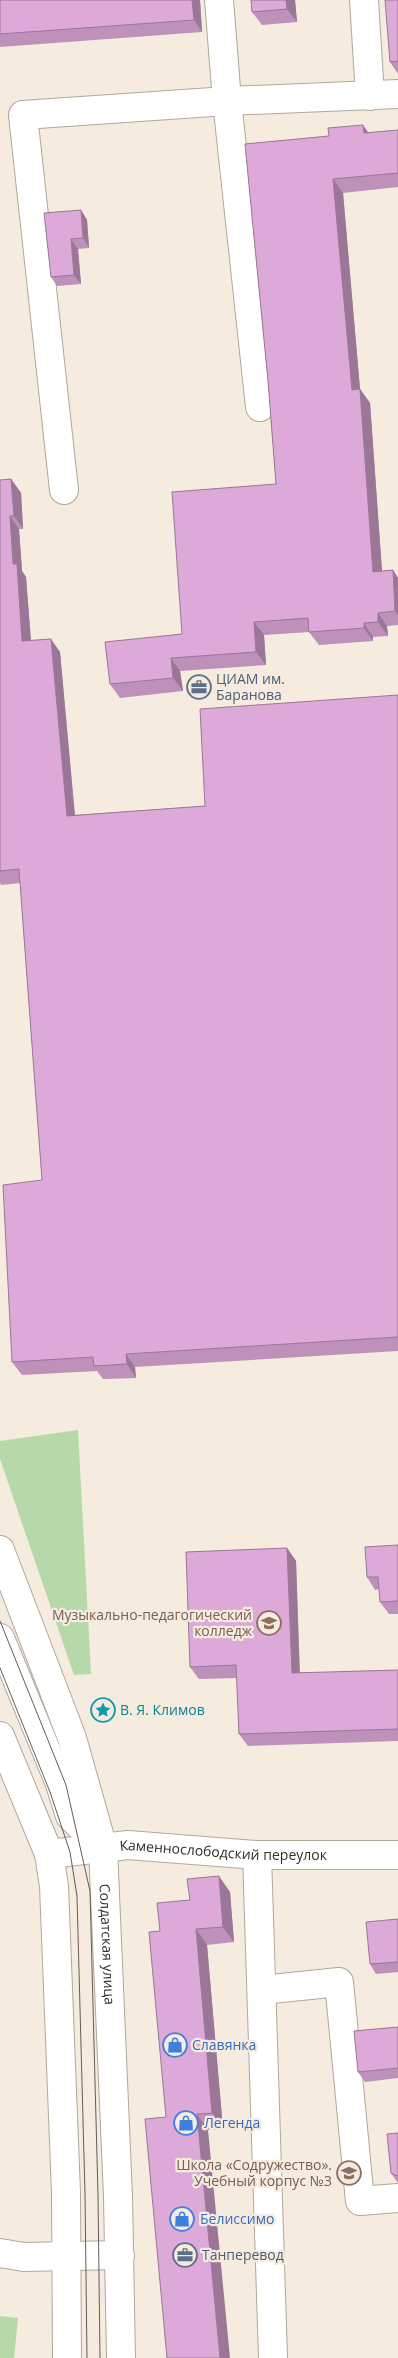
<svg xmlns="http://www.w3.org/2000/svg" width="398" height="2358" viewBox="0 0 398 2358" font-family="'Open Sans',sans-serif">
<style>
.green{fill:#b7d8a9}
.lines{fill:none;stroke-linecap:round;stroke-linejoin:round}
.minor-casing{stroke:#b1a89c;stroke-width:30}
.major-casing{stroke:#b1a89c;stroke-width:30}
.minor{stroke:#fff;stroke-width:28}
.major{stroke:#fff;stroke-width:28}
.tram{stroke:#635d56;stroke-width:1}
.wall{fill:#bd91ba}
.shaded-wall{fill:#9a7697}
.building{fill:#dca9d8;stroke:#9a7697}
.labels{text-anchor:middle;stroke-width:4.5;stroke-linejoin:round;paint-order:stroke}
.service-label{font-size:14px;fill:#4e5e75;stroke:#f5ebde;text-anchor:start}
.education-label{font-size:14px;fill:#785e54;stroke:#f5ebde;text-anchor:end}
.culture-label{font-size:14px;fill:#0d838f;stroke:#f5ebde;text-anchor:start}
.street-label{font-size:14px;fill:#312d28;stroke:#f5ebde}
.shop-label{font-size:14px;fill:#366cbe;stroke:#f5ebde;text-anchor:start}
</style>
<rect width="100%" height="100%" fill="#f5ebde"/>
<g class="green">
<polygon points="78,1430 91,1674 74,1675 0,1459 0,1441"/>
<polygon points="0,2316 18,2318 14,2358 0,2358"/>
</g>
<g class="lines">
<g class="minor-casing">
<g id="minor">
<polyline points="219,0 227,101 260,407"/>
<polyline points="364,0 370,96"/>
<polyline points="64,490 23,115 227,101 398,94"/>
<polyline points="0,1638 60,1784 70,1816 103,1848"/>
<path id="s1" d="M49,1854L128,1845L257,1855H398"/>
<polyline points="257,1855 273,2358"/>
<polyline points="262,1990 339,1982 360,2201 398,2198"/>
<polyline points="0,2253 24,2257 120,2255"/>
</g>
</g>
<g class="major-casing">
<g id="major">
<path id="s2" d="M0,1550L72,1738L103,1848L118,2197L121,2358"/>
<polyline points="0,1736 49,1854 54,1886 66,2193 67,2358"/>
</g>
</g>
<use href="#minor" class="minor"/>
<use href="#major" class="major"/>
<g class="tram">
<polyline points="0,1621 66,1785 90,1891 98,2195 100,2358"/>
<polyline points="0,1668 50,1792 70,1852 77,1896 85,2194 87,2358"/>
</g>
</g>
<g class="wall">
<polygon points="0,0 200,0 202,32 0,47"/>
<polygon points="251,0 295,0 297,22 262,25 252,12"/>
<polygon points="398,0 398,74 390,62"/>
<polygon points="398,130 398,187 343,193 360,389 370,403 382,571 393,570 398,578 398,625 387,626 388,636 373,637 373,641 319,645 309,632 264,635 266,665 180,671 183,691 120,698 110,684 182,634 276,484 268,381 245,144"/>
<polygon points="81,210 87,220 89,248 78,249 81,284 57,286 51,277"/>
<polygon points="11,479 21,493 23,529 19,529 22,571 26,577 31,641 60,652 75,815 205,806 398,695 398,1351 135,1367 136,1378 103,1379 97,1371 22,1375 12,1362 42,1180 20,883 1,885 0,883 0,480"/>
<polygon points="398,1545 398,1614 389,1614 380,1602 379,1589 375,1590 367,1577"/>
<polygon points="287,1548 296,1561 300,1673 398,1670 398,1741 248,1746 239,1734 237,1678 199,1679 190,1667"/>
<polygon points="230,1892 234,1942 207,1945 223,2129 208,2130 166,2117 160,1931 190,1900"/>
<polygon points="398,1919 398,1972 376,1974 370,1964"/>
<polygon points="398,2027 398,2078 365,2082 358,2072"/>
<polygon points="398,2133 398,2183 391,2173"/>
</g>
<g class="shaded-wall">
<polygon points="192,0 200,0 202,32 194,20"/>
<polygon points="286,0 295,0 297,22 287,9"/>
<polygon points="363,125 372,138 364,133"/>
<polygon points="333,179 343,193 360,389 370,403 383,585 373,572 352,390"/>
<polygon points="81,210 87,220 89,248 83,238"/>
<polygon points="71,239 78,249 81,284 74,275"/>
<polygon points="11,479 21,493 23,529 14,516"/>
<polygon points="10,516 19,529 22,571 26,577 32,655 22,641 13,564"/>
<polygon points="393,570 398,578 398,615 395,611"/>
<polygon points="378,613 387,626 388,636 378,622"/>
<polygon points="254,622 264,635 266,665 256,652"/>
<polygon points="364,623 373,637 373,641 364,628"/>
<polygon points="51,639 60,652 76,829 67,816"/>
<polygon points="171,658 180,671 183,691 173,678"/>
<polygon points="126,1354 135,1367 136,1378 127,1364"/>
<polygon points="287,1548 296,1561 300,1686 292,1673"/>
<polygon points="219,1876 230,1892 234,1942 223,1927"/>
<polygon points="196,1929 207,1945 223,2129 212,2113"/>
<polygon points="197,2114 208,2130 230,2358 220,2358"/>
</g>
<g class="building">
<polygon points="0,0 192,0 194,20 0,34"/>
<polygon points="251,0 286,0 287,9 252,12"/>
<polygon points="385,0 398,0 398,61 390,62"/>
<polygon points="363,125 364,133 398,130 398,173 333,179 352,390 360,389 373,572 393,570 395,611 378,613 378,622 364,623 364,628 309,632 308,618 254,622 256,652 171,658 173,678 110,684 105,642 182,634 172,492 276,484 268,381 245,144 329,136 328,128"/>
<polygon points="81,210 83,238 71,239 74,275 51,277 44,213"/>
<polygon points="11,479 14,516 10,516 13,564 17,564 22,641 51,639 67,816 205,806 200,709 398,695 398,1337 126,1354 127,1364 94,1366 93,1357 12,1362 3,1185 42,1180 19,869 0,871 0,480"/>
<polygon points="398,1545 398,1601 380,1602 378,1577 367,1577 365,1547"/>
<polygon points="287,1548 292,1673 398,1670 398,1729 239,1734 236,1665 190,1667 186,1552"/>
<polygon points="219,1876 223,1927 196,1929 212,2113 197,2114 220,2358 167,2358 145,2119 166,2117 149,1932 160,1931 157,1903 190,1900 187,1879"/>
<polygon points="398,1919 398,1962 370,1964 366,1922"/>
<polygon points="398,2027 398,2068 358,2072 354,2031"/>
<polygon points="398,2133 398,2176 391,2173 387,2134"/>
</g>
<defs>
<g id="office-ring" transform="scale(1.25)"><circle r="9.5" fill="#f5ebde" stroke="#5c6f8a" stroke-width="1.5"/><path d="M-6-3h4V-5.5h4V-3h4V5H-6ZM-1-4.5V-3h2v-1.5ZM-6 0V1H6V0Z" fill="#5c6f8a"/></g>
<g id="university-ring" transform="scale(1.25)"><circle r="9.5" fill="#f5ebde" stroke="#8d6e63" stroke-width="1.5"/><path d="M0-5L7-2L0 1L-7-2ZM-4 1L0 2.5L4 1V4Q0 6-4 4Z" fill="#8d6e63"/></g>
<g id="sight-ring" transform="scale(1.25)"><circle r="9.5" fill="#f5ebde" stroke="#0f9aa8" stroke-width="1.5"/><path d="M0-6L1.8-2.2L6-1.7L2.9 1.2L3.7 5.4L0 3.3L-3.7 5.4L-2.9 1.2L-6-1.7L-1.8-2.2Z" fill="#0f9aa8"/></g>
<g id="shop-ring" transform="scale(1.25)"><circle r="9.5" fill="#f5ebde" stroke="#3f7fe0" stroke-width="1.5"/><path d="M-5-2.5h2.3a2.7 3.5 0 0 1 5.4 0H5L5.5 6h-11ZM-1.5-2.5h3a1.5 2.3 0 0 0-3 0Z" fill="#3f7fe0"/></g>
<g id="school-ring" transform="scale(1.25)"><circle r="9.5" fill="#f5ebde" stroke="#8d6e63" stroke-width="1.5"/><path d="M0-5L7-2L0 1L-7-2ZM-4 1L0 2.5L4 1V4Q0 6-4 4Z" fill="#8d6e63"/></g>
</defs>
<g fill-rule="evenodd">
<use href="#office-ring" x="199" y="687"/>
<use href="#university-ring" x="269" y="1623"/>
<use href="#sight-ring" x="103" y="1710"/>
<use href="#shop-ring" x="175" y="2045"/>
<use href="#shop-ring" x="186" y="2123"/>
<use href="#school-ring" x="349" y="2173"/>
<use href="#shop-ring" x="182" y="2219"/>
<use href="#office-ring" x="185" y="2255"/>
</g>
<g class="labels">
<g class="service-label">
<text x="216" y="684">ЦИАМ им.<tspan x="216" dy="16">Баранова</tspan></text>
<text x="202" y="2260">Танперевод</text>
</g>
<g class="education-label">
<text x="252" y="1620">Музыкально-педагогический<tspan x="252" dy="16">колледж</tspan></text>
<text x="332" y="2170">Школа «Содружество».<tspan x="332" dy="16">Учебный корпус №3</tspan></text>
</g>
<g class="culture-label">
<text x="120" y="1715">В. Я. Климов</text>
</g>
<g class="street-label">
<text dy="5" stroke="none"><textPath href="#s1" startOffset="175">Каменнослободский переулок</textPath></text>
<text dy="5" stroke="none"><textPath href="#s2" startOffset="412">Солдатская улица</textPath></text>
</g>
<g class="shop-label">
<text x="192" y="2050">Славянка</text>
<text x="204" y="2128">Легенда</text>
<text x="200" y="2224">Белиссимо</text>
</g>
</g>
</svg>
